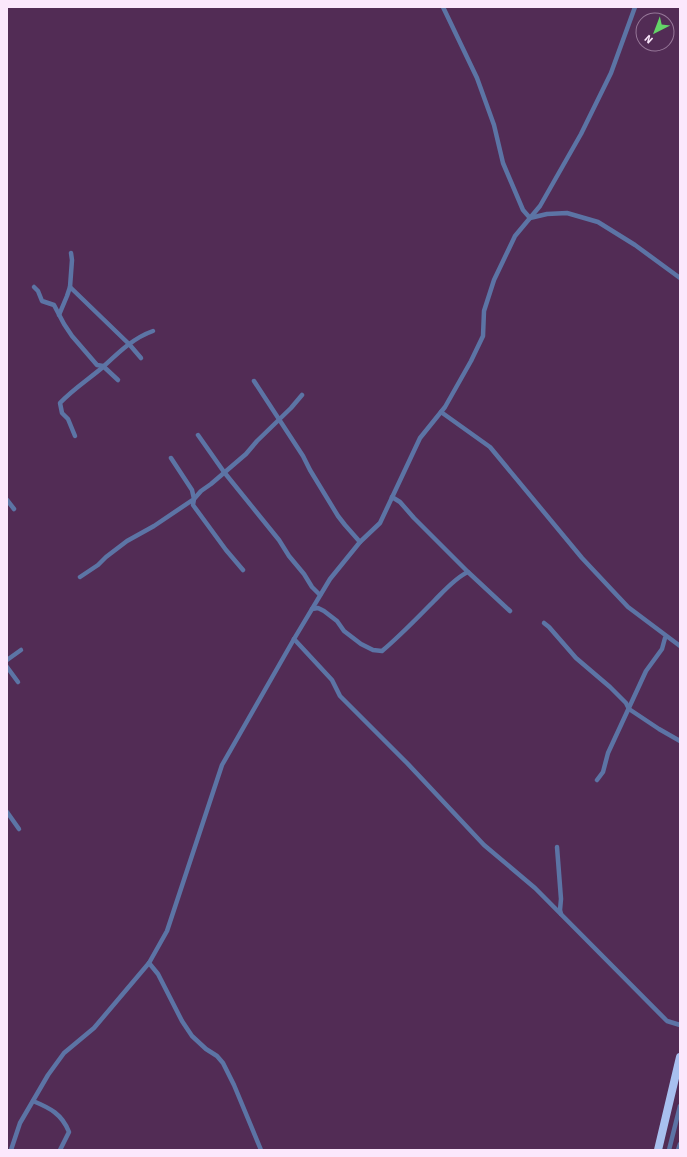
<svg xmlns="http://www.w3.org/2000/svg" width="687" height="1157" viewBox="0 0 687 1157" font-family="'Source Sans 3',sans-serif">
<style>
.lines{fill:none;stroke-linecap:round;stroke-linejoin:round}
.street{stroke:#5c74a5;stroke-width:4.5}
.highway{stroke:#a8c0ef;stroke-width:8}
</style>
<rect width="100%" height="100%" fill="#522c55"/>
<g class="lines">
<g class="street">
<polyline points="443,7 477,78 494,125 503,163 523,210 530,218 547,214 567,213 598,222 635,245 680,278"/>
<polyline points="34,287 38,291 42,301 54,305 64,324 72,336 97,365 103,366 118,380"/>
<polyline points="70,287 72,260 71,253"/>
<polyline points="59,315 67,296 70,287 129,344 141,358"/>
<polyline points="254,381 303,456 310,470 338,516 345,525 360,542"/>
<polyline points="441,412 490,447 582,558 628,607 680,646"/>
<polyline points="198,435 224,472 279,540 289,556 304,574 312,587 320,595"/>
<path d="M75,436L68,419L62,413L60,403C73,389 89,379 103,367C118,353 133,338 153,331"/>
<polyline points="392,497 400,502 414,518 468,572"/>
<polyline points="7,500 14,509"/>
<polyline points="243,570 226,550 193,505 194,499 201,491 211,484 246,454 257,441 291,408 302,395"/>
<polyline points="80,577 98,565 106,557 127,541 154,526 194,499 192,490 171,458"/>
<path d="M312,609L318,608L324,611L337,621L344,631L361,644L373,650L382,651C401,635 417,618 434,601C443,592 456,577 468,572L510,611"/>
<polyline points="544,623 549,627 576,658 610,687 626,703 629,709 659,729 680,741"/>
<polyline points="294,639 332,680 340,696 407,763 484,845 535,888 667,1021 680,1025"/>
<polyline points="7,660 21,650"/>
<polyline points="7,667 18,682"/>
<polyline points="597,780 603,772 608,753 646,671 662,649 665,638"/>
<polyline points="7,812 19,829"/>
<polyline points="557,847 561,899 560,910 561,914"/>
<polyline points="149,963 158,974 182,1021 192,1036 206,1049 217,1056 223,1063 234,1085 261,1150"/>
<path d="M33,1101C50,1108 62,1114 69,1132L60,1150"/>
<polyline points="11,1150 20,1123 48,1075 64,1053 94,1028 149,963 167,931 222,765 294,639 330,579 360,542 380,523 420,438 445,407 471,361 483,336 484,311 494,280 515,236 540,206 581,134 611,73 635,7"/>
<polyline points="669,1150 680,1106"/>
<polyline points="678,1150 680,1144"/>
</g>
<polyline class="highway" points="658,1150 680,1057"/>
</g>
<rect width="687" height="1157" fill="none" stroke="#fbe8fc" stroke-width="16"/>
<g transform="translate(655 32) rotate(222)"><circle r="19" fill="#522c55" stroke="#967798"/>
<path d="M0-3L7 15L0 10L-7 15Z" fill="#64d468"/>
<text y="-6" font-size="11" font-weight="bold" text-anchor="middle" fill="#fbe8fc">N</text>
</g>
</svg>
